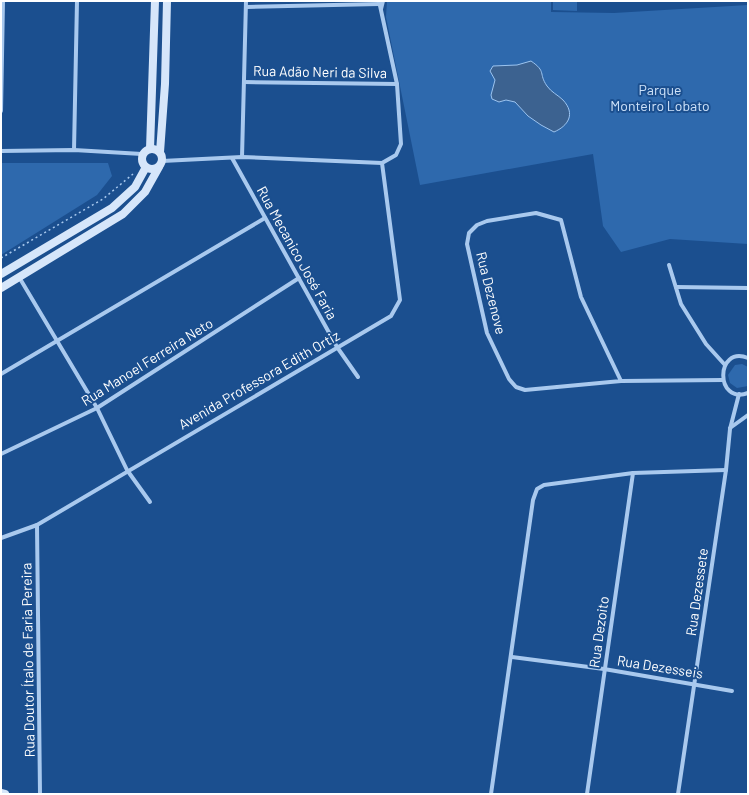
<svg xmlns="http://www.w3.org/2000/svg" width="749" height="795" viewBox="0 0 749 795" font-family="Barlow,sans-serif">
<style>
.green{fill:#2e69ad}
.water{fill:#3c6290;stroke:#9cc4f0}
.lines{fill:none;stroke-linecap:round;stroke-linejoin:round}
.path{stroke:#a9c9ee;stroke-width:1.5;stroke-dasharray:2 3;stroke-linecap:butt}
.street{stroke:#a9c9ee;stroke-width:4}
.secondary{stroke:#d6e6fa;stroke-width:8}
.labels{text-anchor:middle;stroke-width:4;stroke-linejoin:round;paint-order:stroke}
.street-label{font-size:14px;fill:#fff;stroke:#1b4f8f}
.park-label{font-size:14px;fill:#cfe3fa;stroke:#1b4f8f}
</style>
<rect width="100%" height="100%" fill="#1b4f8f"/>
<g class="green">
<polygon points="387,1 551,1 551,12 614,13 748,5 748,244 670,239 621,252 603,226 593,154 420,185 386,17"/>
<polygon points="553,1 577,1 577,11 553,10"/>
<polygon points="1,163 108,163 112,176 97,195 1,255"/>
<polygon points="742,364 748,367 748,386 737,388 730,383 728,375 735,365"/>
</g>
<path class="water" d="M531,61C547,72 538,73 547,86C551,92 558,95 563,100C576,114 568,126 554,132L541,125L528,116L515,102L506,100L499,102L492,99L491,95L495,80L490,71L493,66L517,65Z"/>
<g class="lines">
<polyline class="path" points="1,258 103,199 133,174"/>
<g class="street">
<polyline points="379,1 397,84 401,144 396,155 382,163"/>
<polyline points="247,7 379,4"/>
<polyline points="381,9 383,1"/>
<polyline points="244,82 397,84"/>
<polyline points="1,111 3,1"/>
<polyline points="74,150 77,1"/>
<polyline points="1,151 74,150 142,154"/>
<polyline points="242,157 246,1"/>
<polyline points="232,158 337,347 358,377"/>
<polyline points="162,161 242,157 382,163"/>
<polyline points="669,265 681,304 706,344 725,365"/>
<polyline points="19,277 97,408 127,470 150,502"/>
<polyline points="676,287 748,288"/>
<path d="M748,358C715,345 715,405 748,393"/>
<polyline points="1,374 265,218"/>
<polyline points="621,381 581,297 561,220 536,213 487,221 477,225 469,233 467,244 487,333 509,379 516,387 525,390 621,381 723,380"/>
<polyline points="730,428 748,415"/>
<polyline points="1,454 97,408 299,278"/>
<polyline points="37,525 40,794"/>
<polyline points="1,538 37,525 391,316 400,300 382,163"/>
<polyline points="512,657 604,669 732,691"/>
<polyline points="491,794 533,500 537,489 544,485 633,473 726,470"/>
<polyline points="587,794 633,473"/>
<polyline points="678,794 726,470 730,429 739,394"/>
</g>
<g class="secondary">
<circle cx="152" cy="159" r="10"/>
<polyline points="150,149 155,1"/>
<polyline points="160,152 165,84 167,1"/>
<polyline points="1,274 112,208 135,187 146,167"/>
<polyline points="1,288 123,214 145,192 159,167"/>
<polyline points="1,793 5,794"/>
</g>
</g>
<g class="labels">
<g class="street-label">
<text transform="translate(320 72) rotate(1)" y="5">Rua Adão Neri da Silva</text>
<text transform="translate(297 253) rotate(61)" y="5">Rua Mecanico José Faria</text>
<text transform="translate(491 293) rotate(76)" y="5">Rua Dezenove</text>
<text transform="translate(147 362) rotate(-32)" y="5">Rua Manoel Ferreira Neto</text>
<text transform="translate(259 380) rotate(-30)" y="5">Avenida Professora Edith Ortiz</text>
<text transform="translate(697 592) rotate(-82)" y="5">Rua Dezessete</text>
<text transform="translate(599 632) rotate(-82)" y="5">Rua Dezoito</text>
<text transform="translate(28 660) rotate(-91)" y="5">Rua Doutor Ítalo de Faria Pereira</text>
<text transform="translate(660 667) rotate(9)" y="5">Rua Dezesseis</text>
</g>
<g class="park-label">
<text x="660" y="95">Parque<tspan x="660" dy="16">Monteiro Lobato</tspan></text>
</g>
</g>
<rect width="749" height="795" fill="none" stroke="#ffffff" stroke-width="4"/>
</svg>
